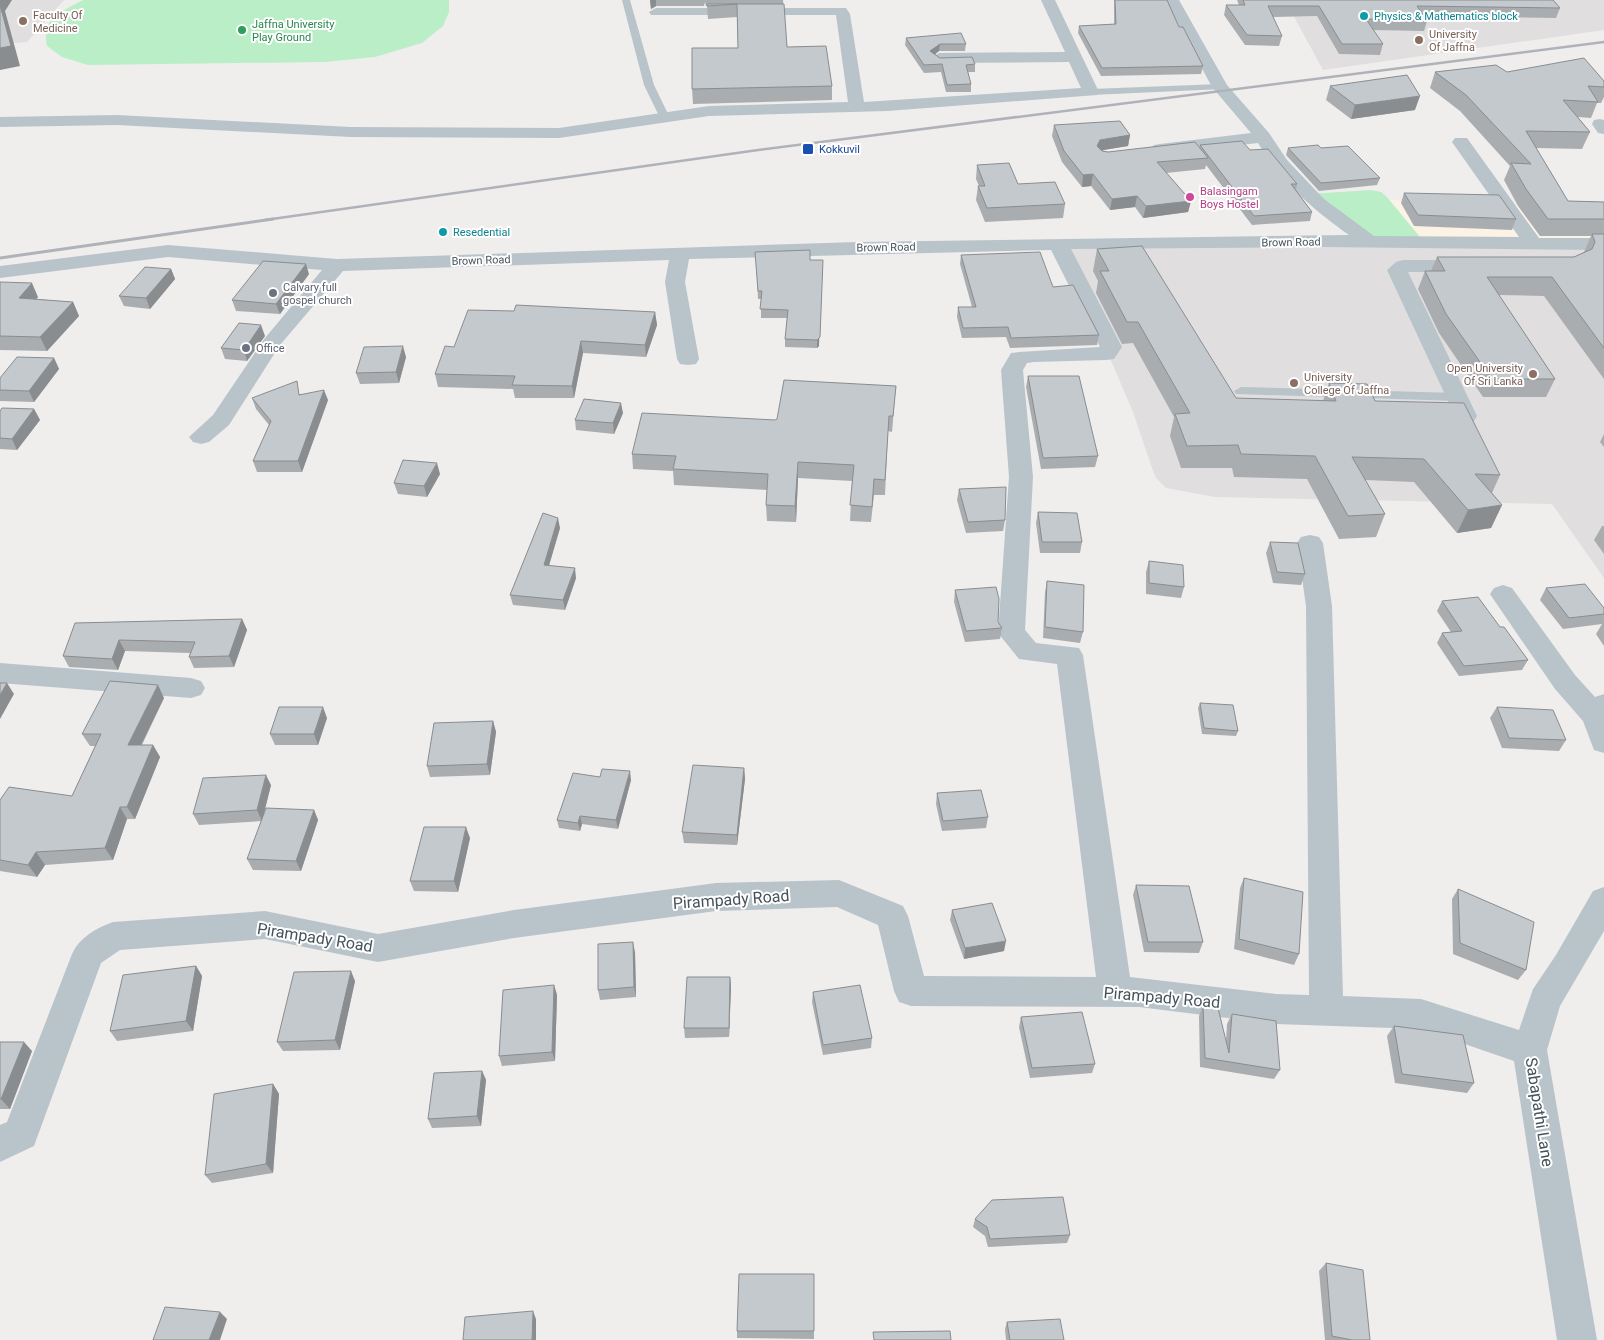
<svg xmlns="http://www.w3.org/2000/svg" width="1604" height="1340" viewBox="0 0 1604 1340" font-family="Roboto,sans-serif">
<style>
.commercial{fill:#fcf2e5}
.education{fill:#e1dedf}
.green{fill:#baeec7}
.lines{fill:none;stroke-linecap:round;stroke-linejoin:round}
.service{fill:#b8c4ca;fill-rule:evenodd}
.minor{fill:#b8c4ca;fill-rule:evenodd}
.rail-far1{stroke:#afb3b8;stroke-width:2.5}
.rail{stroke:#afb3b8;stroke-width:3}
.wall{fill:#a9adb0}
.shaded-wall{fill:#898d90}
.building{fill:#c4c9cd;stroke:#898d90}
.culture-dot{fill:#0f9aa8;stroke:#fff;stroke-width:2}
.education-dot{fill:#8d6e63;stroke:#fff;stroke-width:2}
.leisure-dot{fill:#2e9e5b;stroke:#fff;stroke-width:2}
.transit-dot{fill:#1a4fb4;stroke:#fff;stroke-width:2}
.hotel-dot{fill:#d1479c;stroke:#fff;stroke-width:2}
.worship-dot{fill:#6b7280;stroke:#fff;stroke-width:2}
.labels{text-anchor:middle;stroke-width:4;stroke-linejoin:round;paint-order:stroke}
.far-education-label{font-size:11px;fill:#785e54;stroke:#fff;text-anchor:start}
.far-culture-label{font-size:11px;fill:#0d838f;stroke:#fff;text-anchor:start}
.far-leisure-label{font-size:11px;fill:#27864d;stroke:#fff;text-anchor:start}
.far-transit-label{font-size:11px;fill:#164399;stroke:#fff;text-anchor:start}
.far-hotel-label{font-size:11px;fill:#b23c85;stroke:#fff;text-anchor:start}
.far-street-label{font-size:11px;fill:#45535a;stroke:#fff}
.far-worship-label{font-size:11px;fill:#5b616d;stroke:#fff;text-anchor:start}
.near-street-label{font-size:16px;fill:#45535a;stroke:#fff}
</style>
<rect width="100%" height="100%" fill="#f0eded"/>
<polygon class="commercial" points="1389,200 1506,205 1570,205 1595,244 1425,243"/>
<g class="education">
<polygon points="0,0 64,0 27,42 0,44"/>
<polygon points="1285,0 1604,0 1604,30 1323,70"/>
<polygon points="1060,242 1604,244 1604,578 1552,504 1215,497 1166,488 1156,478 1152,468 1133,412"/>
</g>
<g class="green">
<path d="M83,0H449V12L443,26L422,43L375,57L325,62L88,65L62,57L47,46C41,17 61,12 83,0Z"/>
<polygon points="1371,190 1381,192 1386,196 1425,243 1371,243 1309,194"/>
</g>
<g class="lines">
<g class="service">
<polygon points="622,0 630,0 654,85 670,118 669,120 661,120 644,85"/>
<polygon points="1220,84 1223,85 1223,89 1091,95 1086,92 1091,89"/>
<polygon points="1241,387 1457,393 1464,397 1457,401 1236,394 1234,391"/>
</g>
<g class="minor">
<polygon points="1041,0 1055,0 1099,92 1097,95 887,111 709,116 559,138 351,137 117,125 0,127 0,117 117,115 351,127 559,128 709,106 848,102 836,15 651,15 649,12 656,8 846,8 850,14 864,102 1081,88 1069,62 939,63 931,58 939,53 1065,52"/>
<path d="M1165,0H1179L1227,85L1269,133L1287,160L1324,199L1374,236L1519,237L1452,142L1455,138H1467L1539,238H1604V250L1324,247L1071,249L1122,347L1114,359L1106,360L1034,362L1027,363L1023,370L1033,477L1025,630L1036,643L1079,648L1083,655L1130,977L1276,994L1309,995L1306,606L1297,543L1301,537L1310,535L1319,537L1323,543L1332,606L1343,996L1421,999L1519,1030L1533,989L1556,955L1593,891L1604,887V931L1560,1006L1547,1050L1597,1340H1557L1514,1061L1421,1029L1276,1024L1139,1007L911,1006L899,1002L894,991L878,925L837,907L716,911L514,938L378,962L265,939L120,950L101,963L34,1146L0,1162V1125L7,1122L72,954C79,938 96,928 113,922L265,911L378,934L514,910L716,883L839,880L903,906L908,916L924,976L1096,977L1057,664L1019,659L998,633L1009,477L1001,370L1011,353L1019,352L1100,347L1051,250L689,259L685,282L699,359L696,364L688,365L680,364L677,359L665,282L669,260L343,271L280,345L229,425L209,442L201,444L193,442L189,437L213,415L265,338L322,270L168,257L0,278V266L168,245L337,259L857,242L1349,235C1310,207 1284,184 1258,143L1160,154L1154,153L1151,149L1154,145L1160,144L1251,133L1212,87Z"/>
<polygon points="1600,119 1604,120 1604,134 1598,133 1592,124 1594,120"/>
<polygon points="1403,260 1471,260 1478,262 1481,266 1478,270 1471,272 1408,272 1477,416 1474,421 1466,423 1458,421 1455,416 1387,270 1396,262"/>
<polygon points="1503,585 1512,588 1575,675 1595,697 1604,694 1604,753 1594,750 1583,721 1555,689 1494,600 1490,594 1494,588"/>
<polygon points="0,663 191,678 201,681 205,688 201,695 191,698 0,683"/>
</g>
<polyline class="rail-far1" points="265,220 751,151 1604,42"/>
<polyline class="rail" points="0,258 273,219"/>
</g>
<g class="wall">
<polygon points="650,0 783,0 787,47 832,86 832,100 693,104 692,89 738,48 737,17 708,19 707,6 706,6 705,2 704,6 656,6 651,9"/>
<polygon points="1114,0 1167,0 1179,27 1203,66 1201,74 1101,76 1078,33 1079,26 1114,24"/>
<polygon points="1237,0 1553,0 1560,8 1556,18 1424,16 1427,21 1424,31 1373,30 1383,44 1380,55 1339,54 1317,16 1273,17 1282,36 1279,46 1245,45 1224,15 1226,5 1239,5"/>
<polygon points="906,38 966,44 965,51 939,51 935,54 940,58 975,64 975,72 968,72 971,84 971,92 946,92 941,72 924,73 905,45"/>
<polygon points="1435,72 1507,72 1604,81 1604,97 1601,103 1597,103 1591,118 1578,117 1590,132 1582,149 1536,148 1568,201 1604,202 1604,379 1544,296 1499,295 1555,379 1546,397 1483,397 1439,333 1418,289 1425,271 1431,271 1437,257 1574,257 1584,252 1591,236 1540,236 1518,206 1504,180 1510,166 1460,111 1430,88"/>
<polygon points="1330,86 1415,110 1351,119 1326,100"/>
<polygon points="1054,125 1130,135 1128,146 1101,150 1108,152 1200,147 1200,145 1250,150 1297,184 1296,190 1312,212 1310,221 1252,225 1206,165 1205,169 1166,173 1191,201 1188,212 1143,218 1135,207 1110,210 1091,186 1082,187 1062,162 1052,136"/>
<polygon points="1288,148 1321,148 1380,178 1377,185 1319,191 1286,155"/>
<polygon points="977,165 1018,184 1065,204 1063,218 985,222 976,200 978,186 979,186 976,179"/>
<polygon points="1404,193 1516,219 1512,230 1414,226 1401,203"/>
<polygon points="1097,249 1236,398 1323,401 1329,383 1375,401 1500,475 1492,493 1502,505 1491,528 1457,533 1414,482 1365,480 1385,514 1376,537 1339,539 1307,479 1234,477 1232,468 1181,468 1170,436 1174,417 1133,343 1122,344 1096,293 1098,281 1093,271"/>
<polygon points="961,255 1053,287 1099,335 1097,345 1010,348 1006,337 962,338 957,317 958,307 972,307 960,264"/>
<polygon points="756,260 810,260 819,346 817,348 785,347 785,339 787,318 761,318 761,299 758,299"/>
<polygon points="171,269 175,279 150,309 124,306 119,296"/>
<polygon points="309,274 280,314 236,311 232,300"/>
<polygon points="0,282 38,297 36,299 73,302 79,316 47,351 0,350"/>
<polygon points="514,311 655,312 657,325 646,357 583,353 574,398 515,398 513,389 438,387 435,374 454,347"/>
<polygon points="265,336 247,361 225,359 221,348"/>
<polygon points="406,357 399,383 360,384 356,373"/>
<polygon points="54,358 59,369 34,402 0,401 0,378"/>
<polygon points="1028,376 1098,456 1095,467 1041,469 1026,387"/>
<polygon points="896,386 892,432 888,431 885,495 874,495 871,522 850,521 852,481 798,478 796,522 767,521 766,505 767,490 674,485 673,471 633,469 632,454 775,420"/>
<polygon points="301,394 328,400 302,472 257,472 253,461 269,425 256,409 252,398"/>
<polygon points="34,409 40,420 17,450 0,449 0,411"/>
<polygon points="623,413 614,434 576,430 575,420"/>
<polygon points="1604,434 1604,447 1600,442"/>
<polygon points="440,474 427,497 398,494 394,483"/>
<polygon points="959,489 1005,520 1003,531 966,533 957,500"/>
<polygon points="1038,512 1082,542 1080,553 1040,553 1036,523"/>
<polygon points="1602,526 1604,526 1604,554 1594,540"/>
<polygon points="560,528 549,566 576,578 565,610 513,605 510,595"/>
<polygon points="1270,542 1305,574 1301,585 1273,583 1266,553"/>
<polygon points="1149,561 1184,587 1181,598 1146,594 1146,572"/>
<polygon points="1047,581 1083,632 1080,643 1043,638 1045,592"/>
<polygon points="1546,588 1604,608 1604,646 1596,634 1602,624 1563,629 1540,600"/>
<polygon points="955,590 1002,628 1000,639 965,642 954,602"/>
<polygon points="1442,601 1528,660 1522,670 1459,676 1437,643 1442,633 1451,632 1437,611"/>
<polygon points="242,619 247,630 234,667 194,668 189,657 190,653 125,651 118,670 69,667 63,656 75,623"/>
<polygon points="164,698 142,745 153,745 160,757 135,819 127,819 113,860 45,865 37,877 0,871 0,800 72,796 95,746 90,746 82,734"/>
<polygon points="1200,703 1238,731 1236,736 1202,734 1198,708"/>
<polygon points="1497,707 1566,740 1559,751 1502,748 1490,718"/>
<polygon points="327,718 318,745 275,745 270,734"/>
<polygon points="493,721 496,732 490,775 430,777 427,766"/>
<polygon points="744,768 745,779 737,845 684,843 682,832"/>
<polygon points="600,777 631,780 618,829 582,824 580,831 559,828 557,820"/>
<polygon points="271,785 263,817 314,810 318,820 301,871 253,870 247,859 262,821 199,825 193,814"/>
<polygon points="937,793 988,817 986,828 942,831 936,804"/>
<polygon points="470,838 458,892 414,891 410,881"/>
<polygon points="1244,878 1299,954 1294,965 1234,949 1240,888"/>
<polygon points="1136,885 1203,942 1199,953 1144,952 1133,895"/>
<polygon points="1458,889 1526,970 1518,980 1453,954 1452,899"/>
<polygon points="952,910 1004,951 964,959 950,920"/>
<polygon points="635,952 636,997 600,1000 598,990"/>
<polygon points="196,966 202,976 193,1031 117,1041 110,1031"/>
<polygon points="730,977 731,987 729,1037 685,1038 684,1028"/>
<polygon points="355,981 340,1050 283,1051 277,1042"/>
<polygon points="554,985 557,995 555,1061 502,1066 499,1056"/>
<polygon points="813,992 872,1038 871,1048 823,1055 812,1002"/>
<polygon points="1203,1006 1226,1041 1227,1024 1232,1014 1280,1070 1274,1079 1200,1067 1199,1016"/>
<polygon points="1021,1017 1095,1064 1092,1073 1030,1078 1019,1027"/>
<polygon points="1394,1026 1474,1083 1467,1093 1395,1083 1387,1036"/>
<polygon points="0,1042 32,1051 10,1109 0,1109"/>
<polygon points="482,1071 486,1080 481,1126 432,1128 428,1119"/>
<polygon points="273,1084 279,1094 273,1173 212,1183 205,1175"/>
<polygon points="975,1219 1070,1235 1067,1243 988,1247 985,1236 973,1227"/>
<polygon points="1326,1263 1370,1340 1325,1340 1319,1271"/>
<polygon points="814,1274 814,1339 737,1338 737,1331"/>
<polygon points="1007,1322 1064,1340 1006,1340 1005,1329"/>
</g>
<g class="shaded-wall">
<polygon points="0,0 12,0 5,11 20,66 0,70"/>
<polygon points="650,0 656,0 656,6 651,9"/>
<polygon points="940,44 939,51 929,59 930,51"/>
<polygon points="1420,96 1415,110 1351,119 1355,105"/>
<polygon points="1130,135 1128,146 1098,151 1097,146 1100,140"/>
<polygon points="1093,174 1091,186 1082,187 1083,175"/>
<polygon points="1137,196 1135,207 1110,210 1112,199"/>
<polygon points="1191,201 1188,212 1143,218 1146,206"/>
<polygon points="306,264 309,274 280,314 276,304"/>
<polygon points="822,268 819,346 817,348 817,340"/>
<polygon points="171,269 175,279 150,309 146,298"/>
<polygon points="32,283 38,297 26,312 19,298"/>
<polygon points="73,302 79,316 47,351 40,337"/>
<polygon points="655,312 657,325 646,357 645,345"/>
<polygon points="261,325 265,336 247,361 244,350"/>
<polygon points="581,341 583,353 574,398 572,386"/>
<polygon points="403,346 406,357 399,383 396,372"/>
<polygon points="54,358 59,369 34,402 29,391"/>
<polygon points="324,390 328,400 302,472 298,461"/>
<polygon points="621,403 623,413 614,434 613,423"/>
<polygon points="34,409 40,420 17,450 12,439"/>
<polygon points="798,462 798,478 796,522 795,506"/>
<polygon points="437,463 440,474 427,497 424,486"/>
<polygon points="1502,505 1491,528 1457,533 1468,510"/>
<polygon points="558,518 560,528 546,575 544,565"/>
<polygon points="575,568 576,578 565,610 563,600"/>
<polygon points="242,619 247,630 234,667 229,656"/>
<polygon points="119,640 125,651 118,670 112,659"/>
<polygon points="7,683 14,694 0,719 0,695"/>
<polygon points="158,685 164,698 135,757 128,745"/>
<polygon points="323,707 327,718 318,745 314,734"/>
<polygon points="493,721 496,732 490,775 487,764"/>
<polygon points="153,745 160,757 135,819 127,807"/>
<polygon points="744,768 745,779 737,845 737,835"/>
<polygon points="630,771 631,780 618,829 616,820"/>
<polygon points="266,775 271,785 262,821 257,810"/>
<polygon points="120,807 127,819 113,860 105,848"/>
<polygon points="314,810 318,820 301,871 296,861"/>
<polygon points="580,816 582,824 580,831 578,823"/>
<polygon points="466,827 470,838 458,892 454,881"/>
<polygon points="36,852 45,865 37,877 28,865"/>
<polygon points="1006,941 1004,951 964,959 965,948"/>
<polygon points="633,942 635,952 636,997 634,987"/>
<polygon points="196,966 202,976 193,1031 186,1021"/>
<polygon points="351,971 355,981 340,1050 335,1040"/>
<polygon points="730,977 731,987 729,1037 729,1028"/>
<polygon points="554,985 557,995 555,1061 552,1052"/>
<polygon points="24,1042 32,1051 10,1109 1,1099"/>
<polygon points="482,1071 486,1080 481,1126 477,1116"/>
<polygon points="273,1084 279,1094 273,1173 266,1164"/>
<polygon points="533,1311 536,1319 536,1340 532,1340"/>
<polygon points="220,1312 227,1319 220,1340 209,1340"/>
</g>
<g class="building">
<polygon points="1115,0 1167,0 1179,27 1183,27 1203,66 1102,68 1079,26 1116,24"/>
<polygon points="1243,0 1553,0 1560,8 1417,6 1427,21 1366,19 1383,44 1342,44 1319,6 1268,6 1282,36 1247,35 1226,5 1245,5"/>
<polygon points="707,4 784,4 787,47 826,46 832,86 692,89 692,48 738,48 737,4 707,6"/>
<polygon points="0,5 11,46 0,48"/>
<polygon points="961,33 966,44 940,44 930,51 940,58 972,57 975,64 966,65 971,84 947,85 942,64 924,65 906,38"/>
<polygon points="1584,58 1604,81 1604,87 1588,86 1598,102 1563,100 1590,132 1526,131 1568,201 1604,202 1604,219 1548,219 1526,189 1511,163 1531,164 1466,95 1435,72 1496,65 1507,72"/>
<polygon points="1407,75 1420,96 1355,105 1330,86"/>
<polygon points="1120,121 1130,135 1100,140 1097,146 1102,151 1108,152 1195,142 1208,158 1157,162 1191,201 1146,206 1137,196 1112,199 1093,174 1083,175 1064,151 1054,125"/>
<polygon points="1242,141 1250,150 1268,149 1297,184 1291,184 1312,212 1254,216 1200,145"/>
<polygon points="1318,145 1321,148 1348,146 1380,178 1321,183 1288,148"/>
<polygon points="1009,163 1018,184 1055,182 1065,204 987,208 978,186 985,186 977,165"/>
<polygon points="1404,193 1499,195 1516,219 1418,215"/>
<polygon points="1592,234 1604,234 1604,348 1552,277 1487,277 1555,379 1492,379 1446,314 1425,271 1445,271 1437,257 1574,257 1592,249 1595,242"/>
<polygon points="1142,246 1236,398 1336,401 1329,383 1367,384 1375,401 1464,403 1500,475 1475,474 1502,505 1468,510 1424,459 1352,457 1385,514 1348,516 1315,456 1241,454 1238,445 1187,446 1175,414 1190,413 1138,322 1127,322 1100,271 1109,271 1097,249"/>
<polygon points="810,250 810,260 823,260 820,337 817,340 785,339 788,310 760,309 762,291 758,291 755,252"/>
<polygon points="1040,252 1053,287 1073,285 1099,335 1011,338 1008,327 963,328 958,307 976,307 961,255"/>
<polygon points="263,261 306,264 276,304 232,300"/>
<polygon points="145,267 171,269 146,298 119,296"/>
<polygon points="0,282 32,283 19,298 73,302 40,337 0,336"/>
<polygon points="516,305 655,312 645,345 581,341 572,386 512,385 515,376 435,374 445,346 454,347 468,310 514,311"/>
<polygon points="239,323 261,325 244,350 221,348"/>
<polygon points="403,346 396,372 356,373 364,347"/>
<polygon points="17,357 54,358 29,391 0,390 0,378"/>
<polygon points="1028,376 1079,376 1098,456 1043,458"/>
<polygon points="784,380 896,386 893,416 889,416 885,480 874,479 872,507 850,505 854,465 798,462 795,506 766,505 768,474 673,469 676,456 632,454 642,413 775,420 777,419"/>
<polygon points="297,381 299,395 324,390 298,461 253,461 271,421 252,398"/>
<polygon points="584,399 621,403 613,423 575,420"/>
<polygon points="2,408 34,409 12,439 0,438 0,411"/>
<polygon points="403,460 437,463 424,486 394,483"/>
<polygon points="1006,487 1005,520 968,522 959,489"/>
<polygon points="1038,512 1077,513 1082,542 1042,542"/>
<polygon points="543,513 558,518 544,565 575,568 563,600 510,595"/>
<polygon points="1270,542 1298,543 1305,574 1277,572"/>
<polygon points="1149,561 1183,565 1184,587 1149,583"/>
<polygon points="1047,581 1084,585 1083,632 1045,627"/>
<polygon points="1585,584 1604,608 1604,614 1569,618 1546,588"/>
<polygon points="996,587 999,599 998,622 1002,628 966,631 955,590"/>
<polygon points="1478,597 1500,627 1504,627 1528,660 1464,666 1442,633 1462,631 1442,601"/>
<polygon points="242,619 229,656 189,657 195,642 119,640 112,659 63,656 75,623"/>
<polygon points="110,681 158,685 128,745 153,745 127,807 120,807 105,848 36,852 28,865 0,860 0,800 9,787 72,796 101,734 82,734"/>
<polygon points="0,683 7,683 0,695"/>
<polygon points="1200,703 1233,705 1238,731 1204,728"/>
<polygon points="279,707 323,707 314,734 270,734"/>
<polygon points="1497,707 1553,710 1566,740 1509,738"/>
<polygon points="493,721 487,764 427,766 434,723"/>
<polygon points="693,765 744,768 737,835 682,832"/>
<polygon points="602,769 630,771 616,820 580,816 578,823 557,820 573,773 600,777"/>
<polygon points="266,775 257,810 193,814 203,778"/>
<polygon points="981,790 988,817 943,821 937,793"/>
<polygon points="266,808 314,810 296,861 247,859"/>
<polygon points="424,827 466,827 454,881 410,881"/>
<polygon points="1244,878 1303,892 1299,954 1239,939"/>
<polygon points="1136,885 1189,886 1203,942 1148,942"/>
<polygon points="1458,889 1534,922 1526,970 1460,943"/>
<polygon points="992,903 1006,941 965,948 952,910"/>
<polygon points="633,942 634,987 598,990 598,944"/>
<polygon points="196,966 186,1021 110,1031 123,975"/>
<polygon points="351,971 335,1040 277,1042 294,972"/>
<polygon points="687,977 730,977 729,1028 684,1028"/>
<polygon points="554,985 552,1052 499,1056 503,990"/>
<polygon points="860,985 872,1038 823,1045 813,992"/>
<polygon points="1203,1006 1218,1008 1229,1053 1232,1014 1276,1021 1280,1070 1205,1058"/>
<polygon points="1082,1012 1095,1064 1032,1068 1021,1017"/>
<polygon points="1394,1026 1463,1035 1474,1083 1402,1074"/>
<polygon points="0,1042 24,1042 1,1099 0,1099"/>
<polygon points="482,1071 477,1116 428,1119 434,1073"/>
<polygon points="273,1084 266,1164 205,1175 214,1094"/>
<polygon points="1063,1197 1070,1235 990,1239 987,1227 975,1219 992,1200"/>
<polygon points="1326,1263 1363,1270 1370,1340 1352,1340 1332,1336"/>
<polygon points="739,1274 814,1274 814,1331 737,1331"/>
<polygon points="165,1307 220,1312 209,1340 153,1340"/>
<polygon points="533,1311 532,1340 463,1340 465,1317"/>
<polygon points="1060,1319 1064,1340 1010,1340 1007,1322"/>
<polygon points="950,1331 951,1340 874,1340 873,1332"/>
</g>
<g class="culture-dot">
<circle cx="1364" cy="16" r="5"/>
<circle cx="443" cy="232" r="5"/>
</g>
<g class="education-dot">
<circle cx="23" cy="21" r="5"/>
<circle cx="1419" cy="40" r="5"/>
<circle cx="1533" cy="374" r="5"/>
<circle cx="1294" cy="383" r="5"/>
</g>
<circle class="leisure-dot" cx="242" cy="30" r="5"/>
<rect class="transit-dot" x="802" y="143" width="12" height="12" rx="2.5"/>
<circle class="hotel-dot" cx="1190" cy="197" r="5"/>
<g class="worship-dot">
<circle cx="273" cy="293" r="5"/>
<circle cx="246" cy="348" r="5"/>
</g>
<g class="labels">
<g class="far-education-label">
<text x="33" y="19">Faculty Of<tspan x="33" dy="13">Medicine</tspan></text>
<text x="1429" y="38">University<tspan x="1429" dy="13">Of Jaffna</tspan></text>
<text x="1523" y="372" text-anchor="end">Open University<tspan x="1523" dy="13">Of Sri Lanka</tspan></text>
<text x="1304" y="381">University<tspan x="1304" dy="13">College Of Jaffna</tspan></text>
</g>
<g class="far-culture-label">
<text x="1374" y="20">Physics &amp; Mathematics block</text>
<text x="453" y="236">Resedential</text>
</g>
<g class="far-leisure-label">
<text x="252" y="28">Jaffna University<tspan x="252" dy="13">Play Ground</tspan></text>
</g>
<g class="far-transit-label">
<text x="819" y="153">Kokkuvil</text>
</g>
<g class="far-hotel-label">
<text x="1200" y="195">Balasingam<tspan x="1200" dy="13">Boys Hostel</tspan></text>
</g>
<g class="far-street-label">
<text transform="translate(1291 242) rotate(-1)" y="4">Brown Road</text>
<text transform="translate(886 247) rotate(-1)" y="4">Brown Road</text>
<text transform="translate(481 260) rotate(-2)" y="4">Brown Road</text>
</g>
<g class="far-worship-label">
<text x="283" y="291">Calvary full<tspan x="283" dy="13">gospel church</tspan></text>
<text x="256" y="352">Office</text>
</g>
<g class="near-street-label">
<text transform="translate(731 899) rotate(-4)" y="6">Pirampady Road</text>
<text transform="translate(315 937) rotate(9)" y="6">Pirampady Road</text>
<text transform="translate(1162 997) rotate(5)" y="6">Pirampady Road</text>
<text transform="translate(1540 1112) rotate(81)" y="6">Sabapathi Lane</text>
</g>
</g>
</svg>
